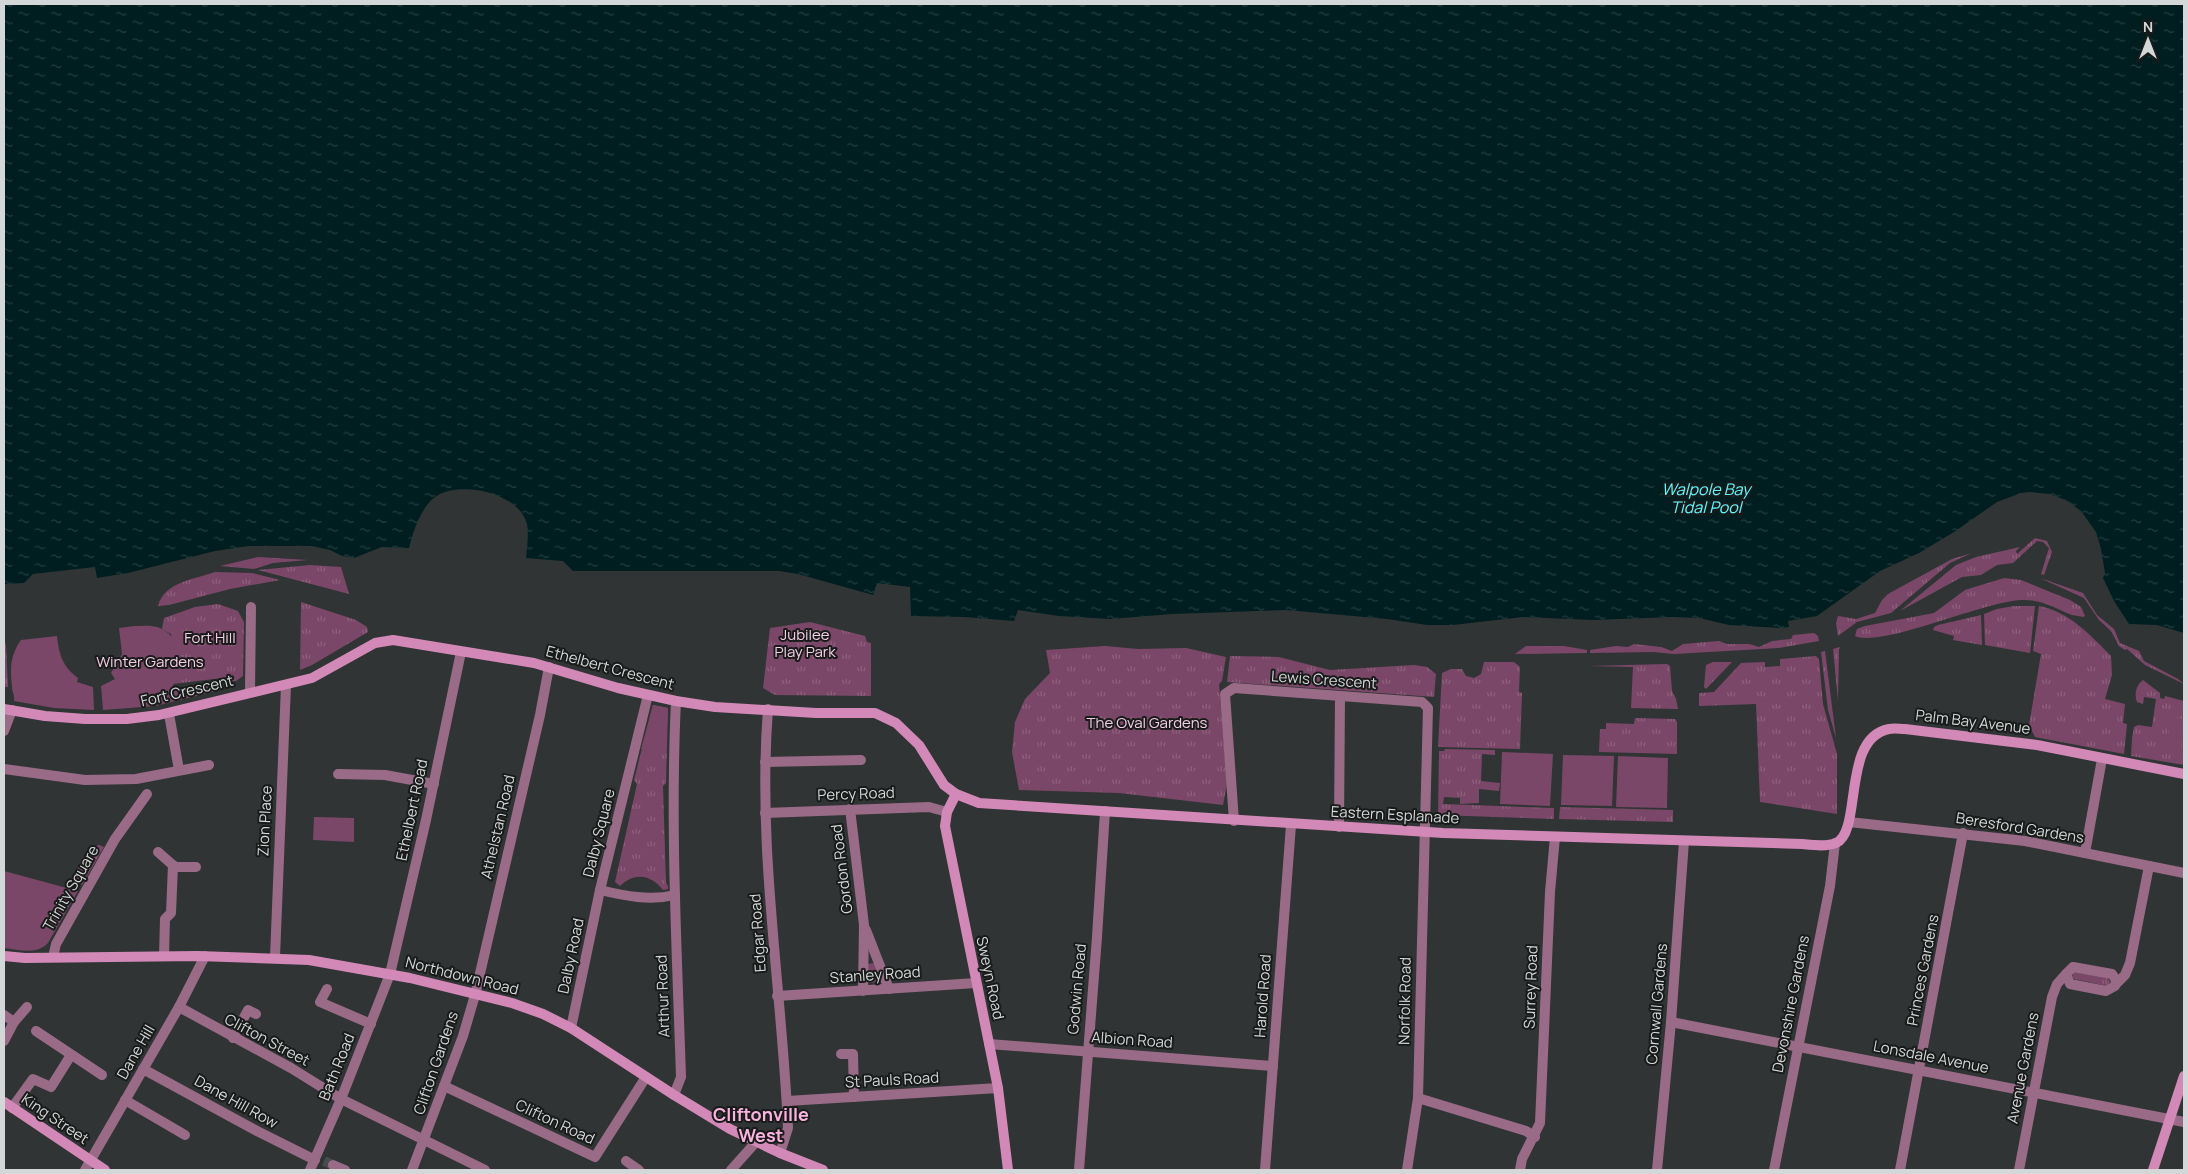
<svg xmlns="http://www.w3.org/2000/svg" width="2188" height="1174" viewBox="0 0 2188 1174" font-family="Manrope,sans-serif">
<style>
.grass{fill:url(#grass-tufts)}
.garden{fill:#7b4768}
.water{fill:url(#water-ripples)}
.lines{fill:none;stroke-linecap:round;stroke-linejoin:round}
.street-tunnel{stroke:#494c4c;stroke-width:10;stroke-dasharray:10 5;stroke-linecap:butt}
.street{stroke:#996b87;stroke-width:10}
.secondary{stroke:#d389b7;stroke-width:10}
.labels{text-anchor:middle;stroke-width:4;stroke-linejoin:round;paint-order:stroke}
.park-label{font-size:15px;fill:#f4cee4;stroke:#191b1b}
.street-label{font-size:15px;fill:#d4d7d7;stroke:#191b1b}
.water-label{font-size:16px;font-style:italic;fill:#60f8fd;stroke:#191b1b}
.quarter-label{font-size:18px;font-weight:bold;fill:#fab2de;stroke:#191b1b}
</style>
<defs>
<pattern id="grass-tufts" width="24" height="20" patternUnits="userSpaceOnUse" patternTransform="scale(1.25)"><rect width="24" height="20" fill="#7b4768"/><path d="M3 7l-1-3M5 7V3M7 7l1-3M15 17l-1-3M17 17v-4M19 17l1-3" fill="none" stroke="#8d617d"/></pattern>
<pattern id="water-ripples" width="26" height="14" patternUnits="userSpaceOnUse" patternTransform="scale(1.25)"><rect width="26" height="14" fill="#001e20"/><path d="M2 4q2-2 4 0t4 0M15 11q2-2 4 0t4 0" fill="none" stroke="#243e40"/></pattern>
</defs>
<rect width="100%" height="100%" fill="#303434"/>
<g class="grass">
<polygon points="2035,538 2047,541 2052,552 2044,575 2041,574 2049,548 2043,542 2037,541 2013,563 1997,565 1981,575 1962,577 1900,611 1956,565 1976,557 2020,547 2016,551 2017,554"/>
<polygon points="1972,553 1950,563 1891,613 1857,622 1838,636 1836,623 1838,616 1856,619 1875,613 1882,600 1888,594 1952,559"/>
<polygon points="258,557 308,560 273,563 254,569 220,566"/>
<polygon points="310,565 341,567 349,594 258,570"/>
<path d="M215,572L252,573L280,580L230,589L169,605L158,606C164,582 195,579 215,572Z"/>
<path d="M2004,578L2021,580L2070,600L2081,607L2085,616L2083,617C2080,616 2076,616 2072,615C2055,608 2041,599 2022,600C1984,601 1882,648 1855,636L1857,629L1865,626L1934,613L1965,590Z"/>
<polygon points="2040,578 2083,593 2097,615 2114,629 2120,643 2139,651 2144,661 2178,679 2184,684 2145,665 2127,649 2125,650 2119,646 2111,631 2099,620 2084,598"/>
<polygon points="301,602 356,620 367,627 368,632 312,665 300,670"/>
<polygon points="218,604 238,611 244,622 243,676 236,681 224,682 222,678 173,684 179,670 171,634 162,629 164,618 195,607"/>
<polygon points="2014,606 2035,606 2030,653 1985,645 1984,614 1997,609"/>
<path d="M2039,606C2070,612 2090,635 2111,656L2112,675L2105,699L2125,704L2123,723L2127,724L2124,754L2035,737L2029,725L2041,654L2033,651Z"/>
<polygon points="1981,615 1982,645 1953,640 1954,636 1933,630 1934,627 1938,625"/>
<polygon points="810,622 865,636 867,642 871,643 871,696 775,695 763,688 770,628"/>
<polygon points="1814,633 1818,636 1819,641 1779,648 1674,654 1653,652 1590,653 1590,650 1616,646 1628,647 1634,644 1661,647 1672,651 1683,644 1719,641 1727,644 1749,644 1759,647 1772,641 1791,639 1793,635"/>
<polygon points="4,638 6,645 8,687 5,687 4,690"/>
<polygon points="1105,646 1138,649 1186,648 1226,657 1222,681 1219,684 1227,784 1223,805 1119,793 1019,790 1012,752 1015,722 1025,699 1050,673 1046,650"/>
<polygon points="1526,646 1564,646 1587,650 1587,653 1515,654"/>
<polygon points="1840,647 1839,650 1838,701 1833,649"/>
<polygon points="1825,651 1836,738 1828,710 1821,652"/>
<polygon points="1230,656 1279,657 1330,670 1414,665 1427,667 1436,674 1434,697 1227,682"/>
<polygon points="1816,656 1819,659 1823,704 1837,754 1837,814 1760,802 1756,704 1699,706 1699,693 1714,692 1741,663 1765,662 1765,667 1780,666 1780,659"/>
<polygon points="1484,662 1514,662 1520,667 1519,692 1522,693 1520,749 1438,747 1442,673 1451,669 1462,669 1466,676 1474,678 1481,674"/>
<polygon points="1713,662 1732,662 1706,689 1704,687 1706,665"/>
<polygon points="1667,664 1670,666 1672,691 1676,699 1678,709 1631,708 1633,667 1589,666"/>
<path d="M2143,680L2160,693V698L2164,699L2165,696L2184,701V765L2131,756L2132,738L2134,727L2138,725L2152,727L2156,699L2144,697L2143,704L2137,702C2134,694 2136,685 2143,680Z"/>
<path d="M653,705L668,708L666,783L663,786L666,883L668,886V889L663,890C651,874 634,872 620,886L615,882L637,784L634,780Z"/>
<polygon points="1635,718 1675,719 1677,722 1677,754 1599,752 1600,729 1606,729 1606,723 1634,724"/>
<polygon points="1445,749 1495,750 1495,755 1482,754 1481,781 1500,783 1499,791 1479,789 1479,803 1460,804 1460,798 1444,797 1443,804 1554,808 1554,819 1438,815 1439,751 1444,751"/>
<polygon points="1560,807 1673,810 1673,822 1559,819"/>
<path d="M99,845L104,847L82,885L76,880C75,867 86,848 99,845Z"/>
<polygon points="2074,972 2108,978 2110,982 2107,986 2074,979 2072,977"/>
</g>
<g class="garden">
<path d="M134,626C141,626 150,625 157,627C175,632 184,654 179,671C177,677 173,683 172,689L214,685L216,691L155,706L103,710L101,686L115,679L111,673L122,654L119,628Z"/>
<path d="M57,636C59,654 62,666 78,678L77,682L93,687L94,710L54,708L14,701C15,694 12,693 12,686C10,669 10,655 21,640Z"/>
<polygon points="653,705 668,708 666,752 658,752 658,759 644,758 646,751 641,749"/>
<polygon points="2171,717 2184,719 2181,750 2167,748"/>
<polygon points="1502,752 1553,754 1550,806 1500,804"/>
<polygon points="1563,755 1614,756 1612,806 1561,805"/>
<polygon points="1618,756 1668,758 1667,808 1616,807"/>
<polygon points="314,817 354,818 354,842 313,840"/>
<path d="M4,871L78,891L48,943C37,955 19,950 4,948Z"/>
<polygon points="873,963 874,964 882,982 867,983 868,964"/>
</g>
<path class="water" d="M4,4H2184V633L2157,625L2129,624L2114,601L2103,578L2105,573L2101,549L2096,532L2081,511L2066,500L2049,494L2030,492L2021,493L1997,502L1954,532L1919,553L1880,571L1817,616L1788,621L1789,627L1781,628L1729,625L1699,618L1672,617L1593,620L1523,617L1453,625H1427L1387,619L1286,610L1172,614L1110,619L1059,616L1018,610L1014,621L964,617L911,616L910,587L877,583L873,595L798,574L779,571H573L563,561L526,558C527,547 529,534 527,524C519,492 458,480 435,497C421,507 413,532 409,548L382,547L354,558L342,556L330,550L312,546H249L215,551L128,573L97,578L95,567L33,574L24,583L4,584Z"/>
<g class="lines">
<polyline class="street-tunnel" points="324,1161 333,1165"/>
<g class="street">
<polyline points="250,692 251,607"/>
<path d="M768,709C757,849 782,988 788,1128L780,1153"/>
<polyline points="169,714 179,770"/>
<polyline points="4,731 12,710"/>
<polyline points="765,762 861,760"/>
<polyline points="4,769 85,780 136,779 209,765"/>
<polyline points="338,774 385,775 434,784"/>
<polyline points="850,809 864,925 863,991"/>
<polyline points="765,813 929,807 947,812"/>
<polyline points="1234,821 1225,694 1234,688 1422,702 1428,708 1418,1098 1407,1170"/>
<polyline points="1849,822 2025,841 2184,873"/>
<polyline points="1339,827 1340,696"/>
<polyline points="158,852 175,867 196,867"/>
<polyline points="2085,853 2102,759"/>
<path d="M600,890C625,896 650,901 675,895"/>
<polyline points="866,930 889,989"/>
<polyline points="164,956 165,919 171,913 173,865"/>
<polyline points="53,957 56,944 115,839 147,794"/>
<polyline points="275,957 286,685"/>
<polygon points="2073,967 2112,974 2116,980 2115,986 2106,991 2070,984 2066,974"/>
<polyline points="2117,983 2125,975 2130,963 2149,866"/>
<polyline points="327,989 320,1002 371,1024"/>
<polyline points="777,996 976,983"/>
<polyline points="179,1007 291,1068 341,1099 485,1170"/>
<polyline points="4,1015 14,1022"/>
<polyline points="1671,1022 2184,1122"/>
<polyline points="571,1028 600,890 648,695"/>
<polyline points="36,1031 102,1075"/>
<polyline points="233,1038 248,1010 256,1014"/>
<polyline points="4,1041 14,1022 27,1007"/>
<polyline points="989,1044 1273,1066"/>
<polyline points="841,1054 853,1054 854,1097"/>
<polyline points="143,1069 257,1131 315,1160"/>
<polyline points="444,1086 595,1157 646,1077"/>
<path d="M674,1095L681,1077C677,952 670,826 676,701"/>
<polyline points="1418,1098 1526,1131 1535,1137"/>
<polyline points="125,1100 185,1135"/>
<polyline points="787,1101 998,1088"/>
<polyline points="12,1108 33,1079 51,1087 71,1055"/>
<polyline points="626,1161 639,1170"/>
<polyline points="333,1165 345,1170"/>
<polyline points="85,1170 179,1007 205,956"/>
<polyline points="310,1170 341,1099 390,974 426,820 461,652"/>
<polyline points="412,1170 463,1036 475,995 540,715 549,667"/>
<polyline points="731,1170 756,1142"/>
<polyline points="1079,1170 1097,937 1105,811"/>
<polyline points="1265,1170 1291,825"/>
<polyline points="1520,1170 1522,1159 1540,1123 1550,892 1555,837"/>
<polyline points="1657,1170 1671,1022 1684,841"/>
<polyline points="1774,1170 1830,886 1835,843"/>
<polyline points="1900,1170 1963,833"/>
<polyline points="2019,1170 2052,997 2057,984 2066,974"/>
</g>
<g class="secondary">
<path d="M4,709L45,716L85,719H127L159,715L312,678L375,643L393,640L534,663L618,688L676,701L715,707L816,713H875L896,723L919,745L944,785L956,794L979,803L1443,833L1802,844C1812,845 1827,847 1836,843C1863,831 1841,738 1889,729C1894,728 1900,729 1905,729L2037,745L2184,774"/>
<polyline points="956,794 947,812 945,826 998,1088 1008,1170"/>
<polyline points="4,956 25,958 198,956 309,960 410,978 512,1003 543,1014 571,1028 674,1095 730,1129 780,1153 823,1170"/>
<polyline points="4,1102 105,1170"/>
<polyline points="2153,1170 2184,1076"/>
</g>
</g>
<g class="labels">
<g class="park-label">
<text x="805" y="640">Jubilee<tspan x="805" dy="17">Play Park</tspan></text>
<text x="210" y="643">Fort Hill</text>
<text x="150" y="667">Winter Gardens</text>
<text x="1147" y="728">The Oval Gardens</text>
</g>
<g class="street-label">
<text transform="translate(610 668) rotate(15)" y="5">Ethelbert Crescent</text>
<text transform="translate(1324 680) rotate(4)" y="5">Lewis Crescent</text>
<text transform="translate(187 691) rotate(-13)" y="5">Fort Crescent</text>
<text transform="translate(1973 722) rotate(7)" y="5">Palm Bay Avenue</text>
<text transform="translate(856 794) rotate(-2)" y="5">Percy Road</text>
<text transform="translate(412 810) rotate(-78)" y="5">Ethelbert Road</text>
<text transform="translate(1395 815) rotate(3)" y="5">Eastern Esplanade</text>
<text transform="translate(265 821) rotate(-87)" y="5">Zion Place</text>
<text transform="translate(498 827) rotate(-77)" y="5">Athelstan Road</text>
<text transform="translate(2020 828) rotate(9)" y="5">Beresford Gardens</text>
<text transform="translate(599 833) rotate(-76)" y="5">Dalby Square</text>
<text transform="translate(842 869) rotate(-97)" y="5">Gordon Road</text>
<text transform="translate(71 888) rotate(-60)" y="5">Trinity Square</text>
<text transform="translate(758 933) rotate(-94)" y="5">Edgar Road</text>
<text transform="translate(571 956) rotate(-78)" y="5">Dalby Road</text>
<text transform="translate(1923 970) rotate(-79)" y="5">Princes Gardens</text>
<text transform="translate(875 975) rotate(-4)" y="5">Stanley Road</text>
<text transform="translate(462 976) rotate(14)" y="5">Northdown Road</text>
<text transform="translate(990 978) rotate(78)" y="5">Sweyn Road</text>
<text transform="translate(1531 987) rotate(-88)" y="5">Surrey Road</text>
<text transform="translate(1077 989) rotate(-85)" y="5">Godwin Road</text>
<text transform="translate(663 996) rotate(-92)" y="5">Arthur Road</text>
<text transform="translate(1263 996) rotate(-86)" y="5">Harold Road</text>
<text transform="translate(1405 1001) rotate(-89)" y="5">Norfolk Road</text>
<text transform="translate(1657 1004) rotate(-85)" y="5">Cornwall Gardens</text>
<text transform="translate(1791 1004) rotate(-79)" y="5">Devonshire Gardens</text>
<text transform="translate(267 1040) rotate(28)" y="5">Clifton Street</text>
<text transform="translate(1132 1040) rotate(4)" y="5">Albion Road</text>
<text transform="translate(136 1052) rotate(-60)" y="5">Dane Hill</text>
<text transform="translate(1931 1057) rotate(11)" y="5">Lonsdale Avenue</text>
<text transform="translate(436 1063) rotate(-71)" y="5">Clifton Gardens</text>
<text transform="translate(337 1067) rotate(-68)" y="5">Bath Road</text>
<text transform="translate(2023 1068) rotate(-79)" y="5">Avenue Gardens</text>
<text transform="translate(892 1080) rotate(-3)" y="5">St Pauls Road</text>
<text transform="translate(236 1102) rotate(29)" y="5">Dane Hill Row</text>
<text transform="translate(55 1119) rotate(34)" y="5">King Street</text>
<text transform="translate(555 1122) rotate(25)" y="5">Clifton Road</text>
</g>
<g class="water-label">
<text x="1706" y="495">Walpole Bay<tspan x="1706" dy="18">Tidal Pool</tspan></text>
</g>
<g class="quarter-label">
<text x="761" y="1121">Cliftonville<tspan x="761" dy="21">West</tspan></text>
</g>
</g>
<rect width="2188" height="1174" fill="none" stroke="#d4d7d7" stroke-width="10"/>
<g transform="translate(2148 40)" stroke="#191b1b" stroke-width="4" paint-order="stroke">
<path d="M0-4L9 19L0 12L-9 19Z" fill="#d4d7d7"/>
<text y="-8" font-size="14" font-weight="bold" text-anchor="middle" fill="#d4d7d7">N</text>
</g>
</svg>
